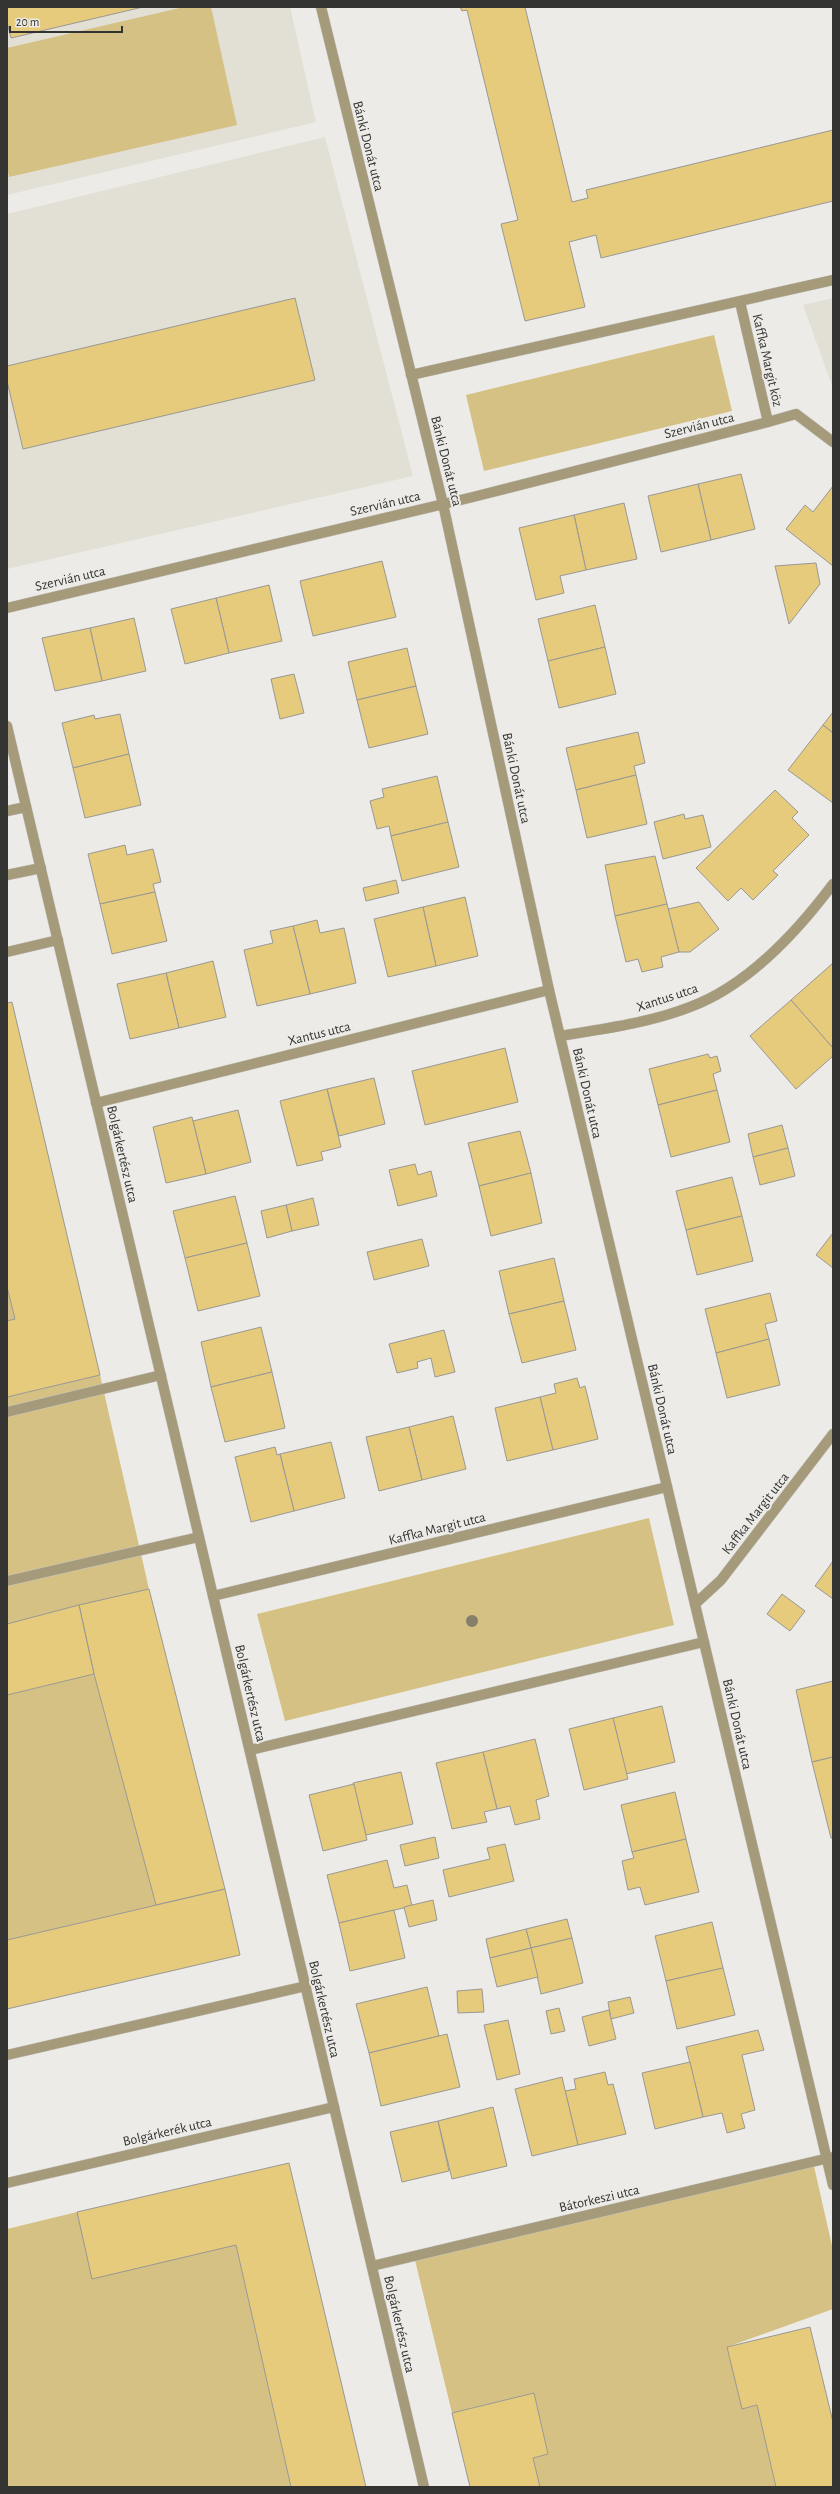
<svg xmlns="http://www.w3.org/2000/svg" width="840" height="2494" viewBox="0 0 840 2494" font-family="'Alegreya Sans',sans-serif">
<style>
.built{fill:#e2dfd4}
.green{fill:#d5c183}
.building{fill:#e5cb7b;stroke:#999895}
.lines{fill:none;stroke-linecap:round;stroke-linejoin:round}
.service-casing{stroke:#c7c6c3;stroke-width:11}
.minor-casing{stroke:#c7c6c3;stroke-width:11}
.tertiary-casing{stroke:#c7c6c3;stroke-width:11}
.service{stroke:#a59a7a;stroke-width:10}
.minor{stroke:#a59a7a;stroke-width:10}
.tertiary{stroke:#a59a7a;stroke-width:10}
.tree{fill:#86806a}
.labels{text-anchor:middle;stroke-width:4;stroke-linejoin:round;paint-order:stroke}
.street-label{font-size:14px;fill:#333331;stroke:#ecebe7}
</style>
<rect width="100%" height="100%" fill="#ecebe7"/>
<g class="built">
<polygon points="7,7 290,7 316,122 7,195"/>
<polygon points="325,137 413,476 7,569 7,214"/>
<polygon points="833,298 833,388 803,305"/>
</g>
<g class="green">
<polygon points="184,7 211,7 237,125 9,177 7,167 7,48"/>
<polygon points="714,335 732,411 484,471 466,395"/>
<polygon points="7,1287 15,1319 7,1321"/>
<polygon points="100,1375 149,1589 7,1625 7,1397"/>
<polygon points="649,1518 674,1625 285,1721 257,1614"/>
<polygon points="94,1674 156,1905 7,1940 7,1695"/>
<polygon points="813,2162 833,2250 833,2309 727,2347 742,2408 757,2405 776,2487 540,2487 533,2458 548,2454 534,2393 452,2413 414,2256"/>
<polygon points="77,2212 236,2245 291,2487 7,2487 7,2229"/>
</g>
<g class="building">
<polygon points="7,7 143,7 11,38 7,22"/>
<polygon points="460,7 525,7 572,202 588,198 586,190 833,130 833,201 601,258 596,235 569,242 585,307 525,321 501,224 518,220 467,10 462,11"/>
<polygon points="295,298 315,380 23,449 7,381 7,366"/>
<polygon points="741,474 755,529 711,540 698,484"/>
<polygon points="698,484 711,540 661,552 648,496"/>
<polygon points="833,486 833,566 786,529 805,505 813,512"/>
<polygon points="624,503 637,559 586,570 574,515"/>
<polygon points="574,515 586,570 560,576 564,593 536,600 519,528"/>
<polygon points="382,561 396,617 313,636 300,581"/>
<polygon points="816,563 820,584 789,624 775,566"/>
<polygon points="269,585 282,641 229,653 216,598"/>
<polygon points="216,598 229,653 185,664 171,609"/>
<polygon points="595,605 605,647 548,661 538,619"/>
<polygon points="134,618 146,671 102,681 90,628"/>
<polygon points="90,628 102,681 55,691 42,638"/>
<polygon points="605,647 616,694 559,708 548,661"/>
<polygon points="407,648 416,686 357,700 348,662"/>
<polygon points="294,674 304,713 280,719 271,679"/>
<polygon points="416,686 428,734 369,748 357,700"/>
<polygon points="833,712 833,733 823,725"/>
<polygon points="120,714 129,754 73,768 62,723 94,715 95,719"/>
<polygon points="823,725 833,733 833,803 788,770"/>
<polygon points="638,732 645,763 634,766 636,775 576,790 566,748"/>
<polygon points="129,754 141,805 85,818 73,768"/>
<polygon points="636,775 647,824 587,838 576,790"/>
<polygon points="437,776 448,822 391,836 389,826 377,829 370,801 384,797 382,789"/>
<polygon points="775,790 798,812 792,818 809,835 773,871 778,875 753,900 741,888 728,901 696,868"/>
<polygon points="684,814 685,819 703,815 711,847 663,859 654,822"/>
<polygon points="448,822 459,867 402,881 391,836"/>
<polygon points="125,845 127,855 153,849 161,882 153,884 155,892 100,904 88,854"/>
<polygon points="655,856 667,904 615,916 605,865"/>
<polygon points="396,880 399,893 366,901 363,888"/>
<polygon points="155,892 167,941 112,954 100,904"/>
<polygon points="465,897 478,956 436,966 423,907"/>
<polygon points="699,902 719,929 690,952 679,952 668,909"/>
<polygon points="667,904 679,952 661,957 663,967 642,972 638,959 626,962 615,916"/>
<polygon points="423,907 436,966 388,977 374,919"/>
<polygon points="317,920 320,933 344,928 356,983 310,994 293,926"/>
<polygon points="293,926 310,994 257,1006 244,950 273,943 270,931"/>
<polygon points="213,961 226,1017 179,1028 166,973"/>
<polygon points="833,963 833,1046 832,1047 791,1000"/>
<polygon points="166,973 179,1028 130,1039 117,984"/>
<polygon points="791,1000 833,1048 833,1056 796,1089 750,1036"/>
<polygon points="12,1002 100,1375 7,1397 7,1321 15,1319 7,1287 7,1003"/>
<polygon points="505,1048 518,1102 425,1125 412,1071"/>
<polygon points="708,1054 710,1058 717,1056 721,1071 713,1074 717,1090 658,1105 649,1069"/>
<polygon points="374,1078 385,1124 339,1136 327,1089"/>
<polygon points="327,1089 341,1147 321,1152 323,1160 297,1166 280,1101"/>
<polygon points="717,1090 730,1142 671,1157 658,1105"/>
<polygon points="238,1110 251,1162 206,1174 193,1121"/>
<polygon points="192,1117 206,1174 166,1183 153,1127"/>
<polygon points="782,1125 788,1148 753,1157 748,1134"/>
<polygon points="520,1131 531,1173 479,1186 468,1143"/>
<polygon points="788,1148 795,1176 760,1185 753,1157"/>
<polygon points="415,1164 418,1175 431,1171 437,1196 398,1206 389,1170"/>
<polygon points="531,1173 542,1223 491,1236 479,1186"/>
<polygon points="732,1177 742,1216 686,1230 676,1191"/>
<polygon points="235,1196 247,1243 185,1258 173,1211"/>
<polygon points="313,1198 319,1225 292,1231 286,1205"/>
<polygon points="286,1205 292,1231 267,1238 261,1211"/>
<polygon points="742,1216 753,1261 697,1275 686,1230"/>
<polygon points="833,1233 833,1268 816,1255"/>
<polygon points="422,1239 429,1266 374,1280 367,1252"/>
<polygon points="247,1243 260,1296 198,1311 185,1258"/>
<polygon points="554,1258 564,1301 509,1314 499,1271"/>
<polygon points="770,1293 777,1321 765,1324 769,1339 716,1353 705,1309"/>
<polygon points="564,1301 576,1350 522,1363 509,1314"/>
<polygon points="261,1327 272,1372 211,1387 201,1342"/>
<polygon points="444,1330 455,1372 435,1377 431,1358 417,1362 418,1368 397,1373 389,1344"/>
<polygon points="769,1339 780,1385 727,1398 716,1353"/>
<polygon points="272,1372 285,1428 225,1442 211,1387"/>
<polygon points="577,1378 580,1388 585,1386 598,1439 553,1450 540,1397 556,1393 554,1384"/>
<polygon points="540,1397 553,1450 507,1461 495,1408"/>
<polygon points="453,1416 466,1469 422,1480 409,1427"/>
<polygon points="409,1427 422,1480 379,1491 366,1437"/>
<polygon points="331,1442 345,1498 294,1511 280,1454"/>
<polygon points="275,1447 277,1455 280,1454 294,1511 251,1522 235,1457"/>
<polygon points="833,1561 833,1599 815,1586"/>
<polygon points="149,1589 225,1889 156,1905 94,1674 79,1605"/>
<polygon points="782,1594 805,1611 790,1631 767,1614"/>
<polygon points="79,1605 94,1674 7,1695 7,1624"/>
<polygon points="833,1681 833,1757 812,1762 796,1690"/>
<polygon points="662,1706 675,1762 626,1774 613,1718"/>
<polygon points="613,1718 628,1779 584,1790 569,1729"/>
<polygon points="535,1739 549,1796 536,1800 540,1819 515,1825 510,1806 497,1809 483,1752"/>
<polygon points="483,1752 497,1809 484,1812 487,1822 452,1829 436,1763"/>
<polygon points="833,1757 833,1838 831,1838 812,1762"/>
<polygon points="401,1772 413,1824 366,1835 353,1783"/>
<polygon points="354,1784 367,1840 323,1851 309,1795"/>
<polygon points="675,1792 686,1839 632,1852 621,1805"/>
<polygon points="435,1837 439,1858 405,1866 400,1845"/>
<polygon points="686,1839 699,1892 645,1905 640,1887 628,1890 622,1861 634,1858 632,1852"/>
<polygon points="505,1844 514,1881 449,1897 443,1870 490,1859 487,1848"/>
<polygon points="387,1860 394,1888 407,1885 412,1906 339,1923 327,1875"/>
<polygon points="225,1889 240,1955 7,2009 7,1940"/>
<polygon points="433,1900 437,1920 409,1927 404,1907"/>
<polygon points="394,1910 405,1958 350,1971 339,1923"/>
<polygon points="567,1919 572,1938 531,1948 526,1929"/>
<polygon points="712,1922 723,1968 666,1981 655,1936"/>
<polygon points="526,1929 531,1948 490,1958 486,1939"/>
<polygon points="572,1938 583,1983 541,1994 531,1948"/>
<polygon points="531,1948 538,1977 497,1987 490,1958"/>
<polygon points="723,1968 735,2015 677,2029 666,1981"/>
<polygon points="427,1987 439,2036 369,2053 356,2004"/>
<polygon points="482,1989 484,2012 458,2013 457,1991"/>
<polygon points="630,1997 634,2013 611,2019 608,2002"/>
<polygon points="559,2008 565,2031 551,2034 546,2011"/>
<polygon points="609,2010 616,2039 589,2046 582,2017"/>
<polygon points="508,2020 520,2074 497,2080 484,2025"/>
<polygon points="758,2030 764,2050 742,2055 755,2110 741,2114 745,2128 727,2133 722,2113 703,2117 686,2047"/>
<polygon points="447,2034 460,2087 381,2106 369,2053"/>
<polygon points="690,2062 703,2117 655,2129 642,2073"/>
<polygon points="605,2072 608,2085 613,2084 626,2134 578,2145 565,2091 576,2089 574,2079"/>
<polygon points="562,2077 578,2145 532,2156 515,2089"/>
<polygon points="493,2107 507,2166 452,2179 438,2121"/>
<polygon points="438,2121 449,2171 402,2182 390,2132"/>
<polygon points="289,2163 366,2487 291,2487 236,2245 92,2279 77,2212"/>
<polygon points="810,2327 833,2422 833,2487 776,2487 757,2405 742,2409 727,2347"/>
<polygon points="534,2393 548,2454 533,2458 540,2487 470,2487 452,2413"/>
</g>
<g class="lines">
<g class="service-casing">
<g id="service">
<polyline points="7,811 26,807"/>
<polyline points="7,875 41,868"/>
<polyline points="7,952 58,940"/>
<polyline points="7,1412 161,1375"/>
<polyline points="7,1581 199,1537"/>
</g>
</g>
<g class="minor-casing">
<g id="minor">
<polyline points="740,302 768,422 796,414 833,442"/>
<polyline points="411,375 833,280"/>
<polyline points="7,608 473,497 768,422"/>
<polyline points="7,726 424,2487"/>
<path d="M560,1036C603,1029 649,1023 690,1007C747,986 797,932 833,884"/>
<polyline points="96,1103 549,990"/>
<polyline points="213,1596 667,1487"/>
<polyline points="695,1604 721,1580 833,1434"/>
<polyline points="250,1750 704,1642"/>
<polyline points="7,2055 306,1986"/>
<polyline points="7,2183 334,2107"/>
<polyline points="372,2266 833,2157"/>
</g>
</g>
<g class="tertiary-casing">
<polyline id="tertiary" points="321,7 443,504 549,990 833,2185"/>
</g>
<use href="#service" class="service"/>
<use href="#minor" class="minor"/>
<use href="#tertiary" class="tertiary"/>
</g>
<circle class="tree" cx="472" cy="1621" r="6"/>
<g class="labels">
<g class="street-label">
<text transform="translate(369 146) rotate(76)" y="5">Bánki Donát utca</text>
<text transform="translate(768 360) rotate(77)" y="5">Kaffka Margit köz</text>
<text transform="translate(699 425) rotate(-14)" y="5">Szervián utca</text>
<text transform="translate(447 461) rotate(76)" y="5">Bánki Donát utca</text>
<text transform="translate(385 503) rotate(-13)" y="5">Szervián utca</text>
<text transform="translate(70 578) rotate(-13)" y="5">Szervián utca</text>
<text transform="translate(517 778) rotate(78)" y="5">Bánki Donát utca</text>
<text transform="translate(667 997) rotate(-18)" y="5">Xantus utca</text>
<text transform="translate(319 1033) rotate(-14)" y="5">Xantus utca</text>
<text transform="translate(588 1093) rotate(77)" y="5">Bánki Donát utca</text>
<text transform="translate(123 1154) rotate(77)" y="5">Bolgárkertész utca</text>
<text transform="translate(663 1409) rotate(77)" y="5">Bánki Donát utca</text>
<text transform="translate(755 1513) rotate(-52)" y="5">Kaffka Margit utca</text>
<text transform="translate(437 1528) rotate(-14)" y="5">Kaffka Margit utca</text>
<text transform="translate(251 1693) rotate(77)" y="5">Bolgárkertész utca</text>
<text transform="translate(738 1724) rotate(77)" y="5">Bánki Donát utca</text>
<text transform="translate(325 2009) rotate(77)" y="5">Bolgárkertész utca</text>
<text transform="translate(167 2131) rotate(-13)" y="5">Bolgárkerék utca</text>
<text transform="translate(599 2198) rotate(-13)" y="5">Bátorkeszi utca</text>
<text transform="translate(400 2324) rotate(77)" y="5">Bolgárkertész utca</text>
</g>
</g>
<rect width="840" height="2494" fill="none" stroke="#333331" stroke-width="16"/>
<path d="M10 26v6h112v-6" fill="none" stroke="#333331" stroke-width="2"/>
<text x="16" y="26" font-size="12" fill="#333331" stroke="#ecebe7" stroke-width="3" paint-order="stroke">20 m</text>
</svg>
